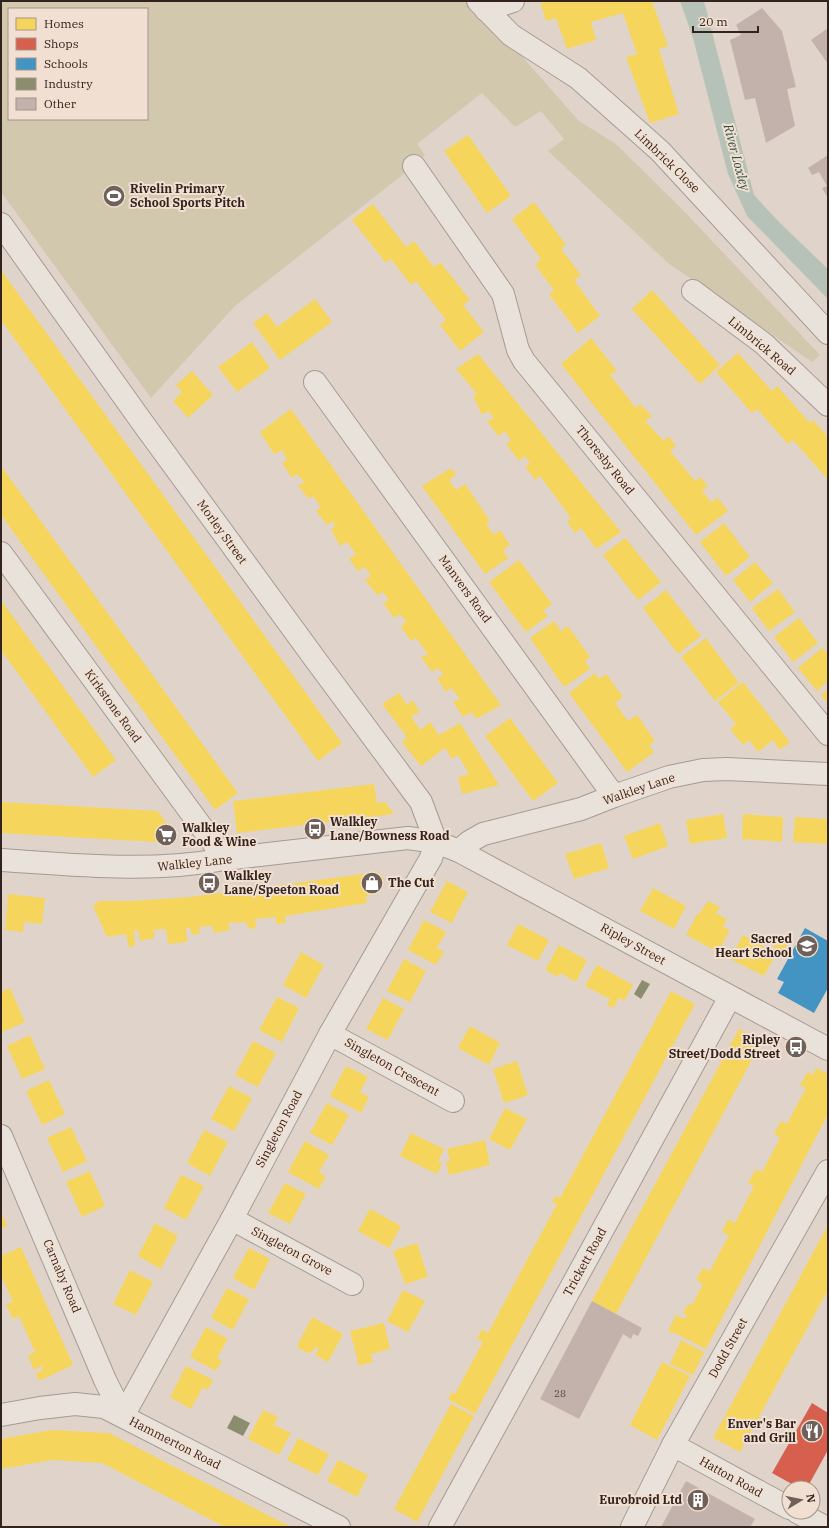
<svg xmlns="http://www.w3.org/2000/svg" width="829" height="1528" viewBox="0 0 829 1528" font-family="'IBM Plex Serif',serif">
<style>
.green{fill:#d1c8ae;fill-rule:evenodd}
.water{fill:#b6c2b7}
.homes{fill:#f6d55c}
.shops{fill:#d6604d}
.schools{fill:#4393c3}
.industry{fill:#8c8c6e}
.building{fill:#c3b2ac}
.lines{fill:none;stroke-linecap:round;stroke-linejoin:round}
.minor-casing{stroke:#a59a94;stroke-width:24}
.minor{stroke:#e8e2db;stroke-width:22}
.labels{text-anchor:middle;stroke-width:4;stroke-linejoin:round;paint-order:stroke}
.number-label{font-size:10px;fill:#564742}
.street-label{font-size:12px;fill:#32231e;stroke:#f1e0d1}
.poi-label{font-size:12px;font-weight:bold;fill:#32231e;stroke:#f1e0d1;text-anchor:start}
.water-label{font-size:13px;font-style:italic;fill:#2f5045;stroke:#f1e0d1}
</style>
<rect width="100%" height="100%" fill="#e0d4ca"/>
<path class="green" d="M1,1H473L579,121L616,144L681,208L820,355L812,362L668,263L548,151L564,139L541,111L515,127L482,93L417,144L425,155L414,166L235,306L151,398L1,192ZM9,9H147V119H9Z"/>
<polygon class="water" points="680,1 704,1 754,195 779,222 828,269 828,299 747,216 728,174 693,38"/>
<g class="homes">
<polygon points="540,1 652,1 668,46 659,49 679,114 650,123 626,57 637,54 623,13 591,22 596,40 567,49 556,18 546,21"/>
<polygon points="468,135 511,196 487,213 444,151"/>
<polygon points="534,202 566,245 561,249 581,275 574,280 600,316 578,333 549,294 554,290 535,265 541,259 512,219"/>
<polygon points="373,204 406,247 414,241 434,267 440,262 470,300 463,305 484,332 460,351 440,325 446,320 416,281 411,285 391,259 386,263 352,220"/>
<polygon points="1,270 342,743 318,761 1,320"/>
<polygon points="652,290 720,365 700,384 632,309"/>
<polygon points="315,299 332,322 280,360 253,323 267,313 277,327"/>
<polygon points="591,338 617,371 610,375 636,408 640,404 652,416 645,421 664,441 668,436 676,445 670,451 695,481 700,477 708,486 702,491 712,503 717,497 728,511 696,535 561,364"/>
<polygon points="252,342 270,368 237,392 218,367"/>
<polygon points="738,353 772,391 777,386 810,423 813,420 828,437 828,480 793,440 788,444 757,409 752,413 716,372"/>
<polygon points="478,354 621,532 596,549 581,528 575,533 567,521 571,518 540,476 535,480 525,466 530,464 525,456 519,461 506,444 511,441 505,431 498,436 487,421 494,418 488,411 482,415 473,396 477,394 456,369"/>
<polygon points="192,371 213,395 188,418 173,401 182,392 176,385"/>
<polygon points="291,409 501,705 476,719 472,712 463,717 453,702 460,699 451,688 446,692 437,678 444,674 437,668 432,672 421,657 428,654 416,638 411,641 401,627 406,621 400,614 394,618 383,603 389,600 383,592 377,595 365,580 371,576 365,567 358,571 349,559 356,554 347,542 340,546 331,530 335,526 332,521 327,525 316,511 321,507 313,496 309,499 298,486 304,482 297,474 292,478 282,463 287,460 282,450 274,454 260,432"/>
<polygon points="1,466 238,793 215,810 1,515"/>
<polygon points="451,468 456,475 449,480 456,490 465,484 490,521 486,524 494,535 500,530 510,545 503,550 508,558 485,574 422,486"/>
<polygon points="724,523 750,557 726,576 700,542"/>
<polygon points="625,538 661,582 638,600 603,555"/>
<polygon points="519,560 552,604 543,611 548,616 526,632 489,582"/>
<polygon points="755,562 773,583 750,602 733,580"/>
<polygon points="778,589 795,612 769,631 752,608"/>
<polygon points="666,590 701,636 678,654 643,608"/>
<polygon points="1,600 116,760 93,777 1,650"/>
<polygon points="799,618 818,643 793,662 774,637"/>
<polygon points="554,621 561,631 568,626 590,657 585,661 590,669 564,687 530,638"/>
<polygon points="706,638 739,683 715,701 681,657"/>
<polygon points="822,648 826,652 828,650 828,681 817,691 798,668"/>
<polygon points="595,673 599,679 606,674 623,697 615,703 628,721 637,715 655,741 649,745 654,752 627,772 569,693"/>
<polygon points="743,682 790,742 780,750 773,740 758,752 749,740 743,745 730,729 736,724 718,702"/>
<polygon points="828,689 828,704 821,695"/>
<polygon points="399,693 407,705 412,700 420,712 411,716 420,730 430,722 439,735 460,723 499,785 462,794 458,777 469,774 458,755 452,759 445,748 421,766 402,742 407,737 382,704"/>
<polygon points="510,718 558,783 533,801 485,736"/>
<polygon points="374,784 377,803 385,802 394,814 237,833 233,801"/>
<polygon points="1,802 158,811 173,832 173,842 157,842 1,833"/>
<polygon points="723,814 727,838 690,844 686,820"/>
<polygon points="743,814 783,817 782,842 742,839"/>
<polygon points="795,817 828,819 828,844 793,842"/>
<polygon points="660,823 668,846 633,859 624,836"/>
<polygon points="601,843 609,868 574,879 565,854"/>
<polygon points="378,872 384,878 379,893 366,896 367,903 285,916 286,923 276,924 276,917 255,919 256,928 249,929 246,922 228,923 230,930 213,933 213,926 199,927 200,933 192,935 190,928 186,928 187,942 168,944 166,929 154,930 154,938 140,941 138,930 134,930 135,945 129,948 126,934 107,937 93,906 99,901 133,901 190,897"/>
<polygon points="447,881 468,892 452,923 430,912"/>
<polygon points="653,888 686,906 674,929 640,911"/>
<polygon points="8,894 45,898 42,924 24,922 23,932 5,930"/>
<polygon points="708,901 720,907 716,913 727,919 723,927 730,930 718,952 686,935 697,914 699,914"/>
<polygon points="424,920 446,932 437,948 444,952 436,965 408,950"/>
<polygon points="518,924 549,940 538,961 507,945"/>
<polygon points="781,934 790,939 783,953 778,950 764,976 730,959 743,935 772,951"/>
<polygon points="559,945 587,960 576,982 560,973 558,977 545,970"/>
<polygon points="301,952 324,965 306,998 283,985"/>
<polygon points="404,959 426,971 410,1002 387,991"/>
<polygon points="597,965 633,985 624,1001 619,998 613,1008 607,1005 610,999 585,986"/>
<polygon points="10,988 25,1022 2,1032 1,992"/>
<polygon points="671,991 695,1004 475,1414 448,1399 452,1392 455,1394 483,1342 477,1339 482,1329 488,1333 557,1204 552,1202 555,1196 560,1198"/>
<polygon points="277,997 299,1008 282,1042 259,1030"/>
<polygon points="383,998 404,1009 388,1040 366,1029"/>
<polygon points="470,1026 500,1043 489,1065 458,1048"/>
<polygon points="739,1029 762,1041 616,1314 592,1301"/>
<polygon points="30,1035 45,1069 22,1079 7,1046"/>
<polygon points="253,1041 276,1053 258,1087 235,1075"/>
<polygon points="517,1061 528,1095 504,1103 493,1069"/>
<polygon points="346,1066 368,1077 360,1092 369,1097 361,1113 330,1096"/>
<polygon points="816,1068 828,1074 828,1114 706,1349 677,1334 668,1331 676,1315 685,1319 687,1315 683,1313 688,1304 692,1305 703,1284 696,1280 703,1268 710,1271 729,1235 722,1232 728,1219 735,1223 754,1186 748,1183 756,1169 762,1172 780,1138 774,1134 781,1121 787,1124 806,1088 800,1085 808,1072 813,1075"/>
<polygon points="49,1080 65,1114 42,1125 26,1091"/>
<polygon points="229,1086 252,1098 234,1131 211,1119"/>
<polygon points="327,1103 349,1115 332,1145 310,1133"/>
<polygon points="505,1108 527,1119 510,1150 489,1139"/>
<polygon points="71,1127 87,1161 63,1172 47,1138"/>
<polygon points="204,1130 228,1142 210,1176 187,1163"/>
<polygon points="411,1133 444,1149 438,1161 442,1163 437,1174 400,1156"/>
<polygon points="485,1140 490,1165 449,1175 446,1162 450,1161 447,1149"/>
<polygon points="305,1141 329,1155 319,1172 326,1176 319,1189 288,1172"/>
<polygon points="90,1171 105,1206 82,1217 66,1182"/>
<polygon points="181,1175 204,1186 186,1220 164,1208"/>
<polygon points="285,1183 306,1194 290,1224 268,1213"/>
<polygon points="370,1209 401,1226 389,1248 358,1231"/>
<polygon points="1,1211 7,1226 1,1228"/>
<polygon points="155,1223 178,1236 161,1269 138,1256"/>
<polygon points="828,1225 828,1290 740,1452 713,1438"/>
<polygon points="417,1243 428,1277 405,1284 393,1251"/>
<polygon points="21,1247 73,1365 39,1381 36,1373 43,1370 42,1366 34,1370 28,1355 35,1352 19,1316 13,1319 6,1304 13,1302 1,1275 1,1256"/>
<polygon points="249,1248 270,1259 254,1290 233,1278"/>
<polygon points="130,1270 153,1282 136,1315 113,1304"/>
<polygon points="227,1288 249,1299 233,1330 211,1318"/>
<polygon points="403,1290 425,1301 408,1332 387,1321"/>
<polygon points="312,1317 343,1334 328,1362 315,1355 319,1348 315,1347 312,1352 308,1353 298,1348 298,1344"/>
<polygon points="384,1323 390,1349 371,1354 373,1362 359,1366 350,1331"/>
<polygon points="206,1327 228,1339 217,1358 222,1361 216,1371 190,1357"/>
<polygon points="681,1340 704,1352 693,1375 670,1364"/>
<polygon points="662,1362 690,1376 657,1440 630,1425"/>
<polygon points="186,1366 213,1380 208,1390 203,1387 191,1409 170,1397"/>
<polygon points="451,1404 474,1416 417,1522 394,1509"/>
<polygon points="263,1410 278,1417 274,1425 291,1433 279,1455 248,1439"/>
<polygon points="52,1430 109,1433 291,1527 225,1527 102,1463 52,1460 1,1469 1,1439"/>
<polygon points="298,1438 329,1454 318,1475 287,1460"/>
<polygon points="338,1460 368,1475 357,1497 327,1481"/>
</g>
<polygon class="shops" points="812,1403 828,1413 828,1450 807,1488 799,1488 772,1473"/>
<polygon class="schools" points="805,928 828,941 828,988 814,1013 778,993 784,982 777,979"/>
<g class="industry">
<polygon points="642,980 650,984 641,999 634,994"/>
<polygon points="234,1415 250,1423 243,1436 227,1428"/>
</g>
<g class="building">
<polygon points="762,8 782,31 796,87 787,89 795,126 766,143 755,98 745,100 730,40 741,35 736,25"/>
<polygon points="828,28 828,64 811,40"/>
<polygon points="828,155 828,198 822,188 827,186 819,172 812,175 808,168"/>
<polygon points="592,1301 642,1328 638,1336 633,1334 631,1339 623,1334 579,1419 540,1399"/>
<polygon points="686,1481 755,1519 750,1527 661,1527"/>
</g>
<g class="lines">
<g class="minor-casing">
<g id="minor">
<polyline points="478,1 511,35 578,78 660,151 828,333"/>
<polyline points="486,10 513,1"/>
<polyline points="414,166 503,294 518,350 524,361 828,734"/>
<polyline points="1,224 142,422 315,659 421,802 436,842"/>
<polyline points="693,291 764,344 828,405"/>
<polyline points="315,382 614,796"/>
<polyline points="1,553 225,859"/>
<polyline points="459,851 469,842 483,834 581,809 614,796 669,777 703,770 727,769 828,774"/>
<path d="M1,860C76,865 151,873 225,859L408,838L436,842L459,851L828,1049"/>
<polyline points="330,1034 453,1101"/>
<polyline points="1,1136 105,1380 123,1416"/>
<polyline points="232,1219 352,1284"/>
<polyline points="1,1415 40,1408 75,1404 104,1407 339,1527"/>
<polyline points="123,1416 232,1219 330,1034 431,858 436,842"/>
<polyline points="673,1445 789,1508"/>
<polyline points="797,1512 825,1527"/>
<polyline points="440,1527 730,997"/>
<polyline points="632,1527 673,1445 828,1171"/>
</g>
</g>
<use href="#minor" class="minor"/>
</g>
<defs>
<g id="stadium-disc" transform="scale(1.15)"><circle r="9.5" fill="#6f615a" stroke="#f1e0d1"/><path d="M0-5a6.5 5 0 1 0 0 10a6.5 5 0 1 0 0-10ZM-3.5-1.8h7v3.6h-7Z" fill="#fff"/></g>
<g id="bus-disc" transform="scale(1.15)"><circle r="9.5" fill="#6f615a" stroke="#f1e0d1"/><path d="M-5-6H5V4H4V6H2V4H-2V6H-4V4H-5ZM-3.5-4V0h7V-4ZM-3.5 1.2v1.5H-2V1.2ZM2 1.2v1.5H3.5V1.2Z" fill="#fff"/></g>
<g id="supermarket-disc" transform="scale(1.15)"><circle r="9.5" fill="#6f615a" stroke="#f1e0d1"/><path d="M-6-5.5h2.5l.6 2H6L4.5 2H-2.5L-4.4-4H-6ZM-1.5 3.2a1.3 1.3 0 1 0 .1 0ZM3 3.2a1.3 1.3 0 1 0 .1 0Z" fill="#fff"/></g>
<g id="shop-disc" transform="scale(1.15)"><circle r="9.5" fill="#6f615a" stroke="#f1e0d1"/><path d="M-5-2.5h2.3a2.7 3.5 0 0 1 5.4 0H5L5.5 6h-11ZM-1.5-2.5h3a1.5 2.3 0 0 0-3 0Z" fill="#fff"/></g>
<g id="school-disc" transform="scale(1.15)"><circle r="9.5" fill="#6f615a" stroke="#f1e0d1"/><path d="M0-5L7-2L0 1L-7-2ZM-4 1L0 2.5L4 1V4Q0 6-4 4Z" fill="#fff"/></g>
<g id="restaurant-disc" transform="scale(1.15)"><circle r="9.5" fill="#6f615a" stroke="#f1e0d1"/><path d="M-5-6h1v4h1v-4h1v4h1v-4h1v5L-1.5 .5V6h-2V.5L-5-1ZM5-6V6H3V1.5H1.5Q1.5-4 5-6Z" fill="#fff"/></g>
<g id="building-disc" transform="scale(1.15)"><circle r="9.5" fill="#6f615a" stroke="#f1e0d1"/><path d="M-4-6H4V6H1V3H-1V6H-4ZM-2.5-4.3h1.7v1.8h-1.7ZM.8-4.3h1.7v1.8H.8ZM-2.5-1h1.7V.8h-1.7ZM.8-1h1.7V.8H.8Z" fill="#fff"/></g>
</defs>
<g fill-rule="evenodd">
<use href="#stadium-disc" x="114" y="196"/>
<use href="#bus-disc" x="315" y="829"/>
<use href="#supermarket-disc" x="166" y="835"/>
<use href="#bus-disc" x="209" y="883"/>
<use href="#shop-disc" x="372" y="883"/>
<use href="#school-disc" x="807" y="946"/>
<use href="#bus-disc" x="796" y="1047"/>
<use href="#restaurant-disc" x="812" y="1431"/>
<use href="#building-disc" x="698" y="1500"/>
</g>
<g class="labels">
<g class="number-label">
<text x="560" y="1397">28</text>
</g>
<g class="street-label">
<text transform="translate(667 161) rotate(44)" y="4">Limbrick Close</text>
<text transform="translate(762 346) rotate(40)" y="4">Limbrick Road</text>
<text transform="translate(605 460) rotate(51)" y="4">Thoresby Road</text>
<text transform="translate(222 532) rotate(54)" y="4">Morley Street</text>
<text transform="translate(465 589) rotate(54)" y="4">Manvers Road</text>
<text transform="translate(113 706) rotate(54)" y="4">Kirkstone Road</text>
<text transform="translate(639 789) rotate(-19)" y="4">Walkley Lane</text>
<text transform="translate(195 863) rotate(-6)" y="4">Walkley Lane</text>
<text transform="translate(633 944) rotate(29)" y="4">Ripley Street</text>
<text transform="translate(392 1067) rotate(29)" y="4">Singleton Crescent</text>
<text transform="translate(279 1129) rotate(-62)" y="4">Singleton Road</text>
<text transform="translate(292 1251) rotate(28)" y="4">Singleton Grove</text>
<text transform="translate(585 1262) rotate(-61)" y="4">Trickett Road</text>
<text transform="translate(62 1276) rotate(67)" y="4">Carnaby Road</text>
<text transform="translate(728 1348) rotate(-61)" y="4">Dodd Street</text>
<text transform="translate(175 1443) rotate(27)" y="4">Hammerton Road</text>
<text transform="translate(731 1477) rotate(29)" y="4">Hatton Road</text>
</g>
<g class="poi-label">
<text x="130" y="193">Rivelin Primary<tspan x="130" dy="14">School Sports Pitch</tspan></text>
<text x="330" y="826">Walkley<tspan x="330" dy="14">Lane/Bowness Road</tspan></text>
<text x="182" y="832">Walkley<tspan x="182" dy="14">Food &amp; Wine</tspan></text>
<text x="224" y="880">Walkley<tspan x="224" dy="14">Lane/Speeton Road</tspan></text>
<text x="388" y="887">The Cut</text>
<text x="792" y="943" text-anchor="end">Sacred<tspan x="792" dy="14">Heart School</tspan></text>
<text x="780" y="1044" text-anchor="end">Ripley<tspan x="780" dy="14">Street/Dodd Street</tspan></text>
<text x="796" y="1428" text-anchor="end">Enver's Bar<tspan x="796" dy="14">and Grill</tspan></text>
<text x="682" y="1504" text-anchor="end">Eurobroid Ltd</text>
</g>
<g class="water-label">
<text transform="translate(737 157) rotate(75)" y="5">River Loxley</text>
</g>
</g>
<rect width="829" height="1528" fill="none" stroke="#32231e" stroke-width="4"/>
<rect x="8" y="8" width="140" height="112" fill="#f1e0d1" stroke="#a59489"/>
<rect x="16" y="18" width="20" height="12" fill="#f6d55c" stroke="#a59489"/>
<text x="44" y="28" font-size="12" fill="#32231e">Homes</text>
<rect x="16" y="38" width="20" height="12" fill="#d6604d" stroke="#a59489"/>
<text x="44" y="48" font-size="12" fill="#32231e">Shops</text>
<rect x="16" y="58" width="20" height="12" fill="#4393c3" stroke="#a59489"/>
<text x="44" y="68" font-size="12" fill="#32231e">Schools</text>
<rect x="16" y="78" width="20" height="12" fill="#8c8c6e" stroke="#a59489"/>
<text x="44" y="88" font-size="12" fill="#32231e">Industry</text>
<rect x="16" y="98" width="20" height="12" fill="#c3b2ac" stroke="#a59489"/>
<text x="44" y="108" font-size="12" fill="#32231e">Other</text>
<g transform="translate(801 1500) rotate(80)"><circle r="19" fill="#f1e0d1" stroke="#a59489"/>
<path d="M0-3L7 15L0 10L-7 15Z" fill="#6f615a"/>
<text y="-6" font-size="11" font-weight="bold" text-anchor="middle" fill="#32231e">N</text>
</g>
<path d="M693 26v6h65v-6" fill="none" stroke="#32231e" stroke-width="2"/>
<text x="699" y="26" font-size="12" fill="#32231e" stroke="#f1e0d1" stroke-width="3" paint-order="stroke">20 m</text>
</svg>
